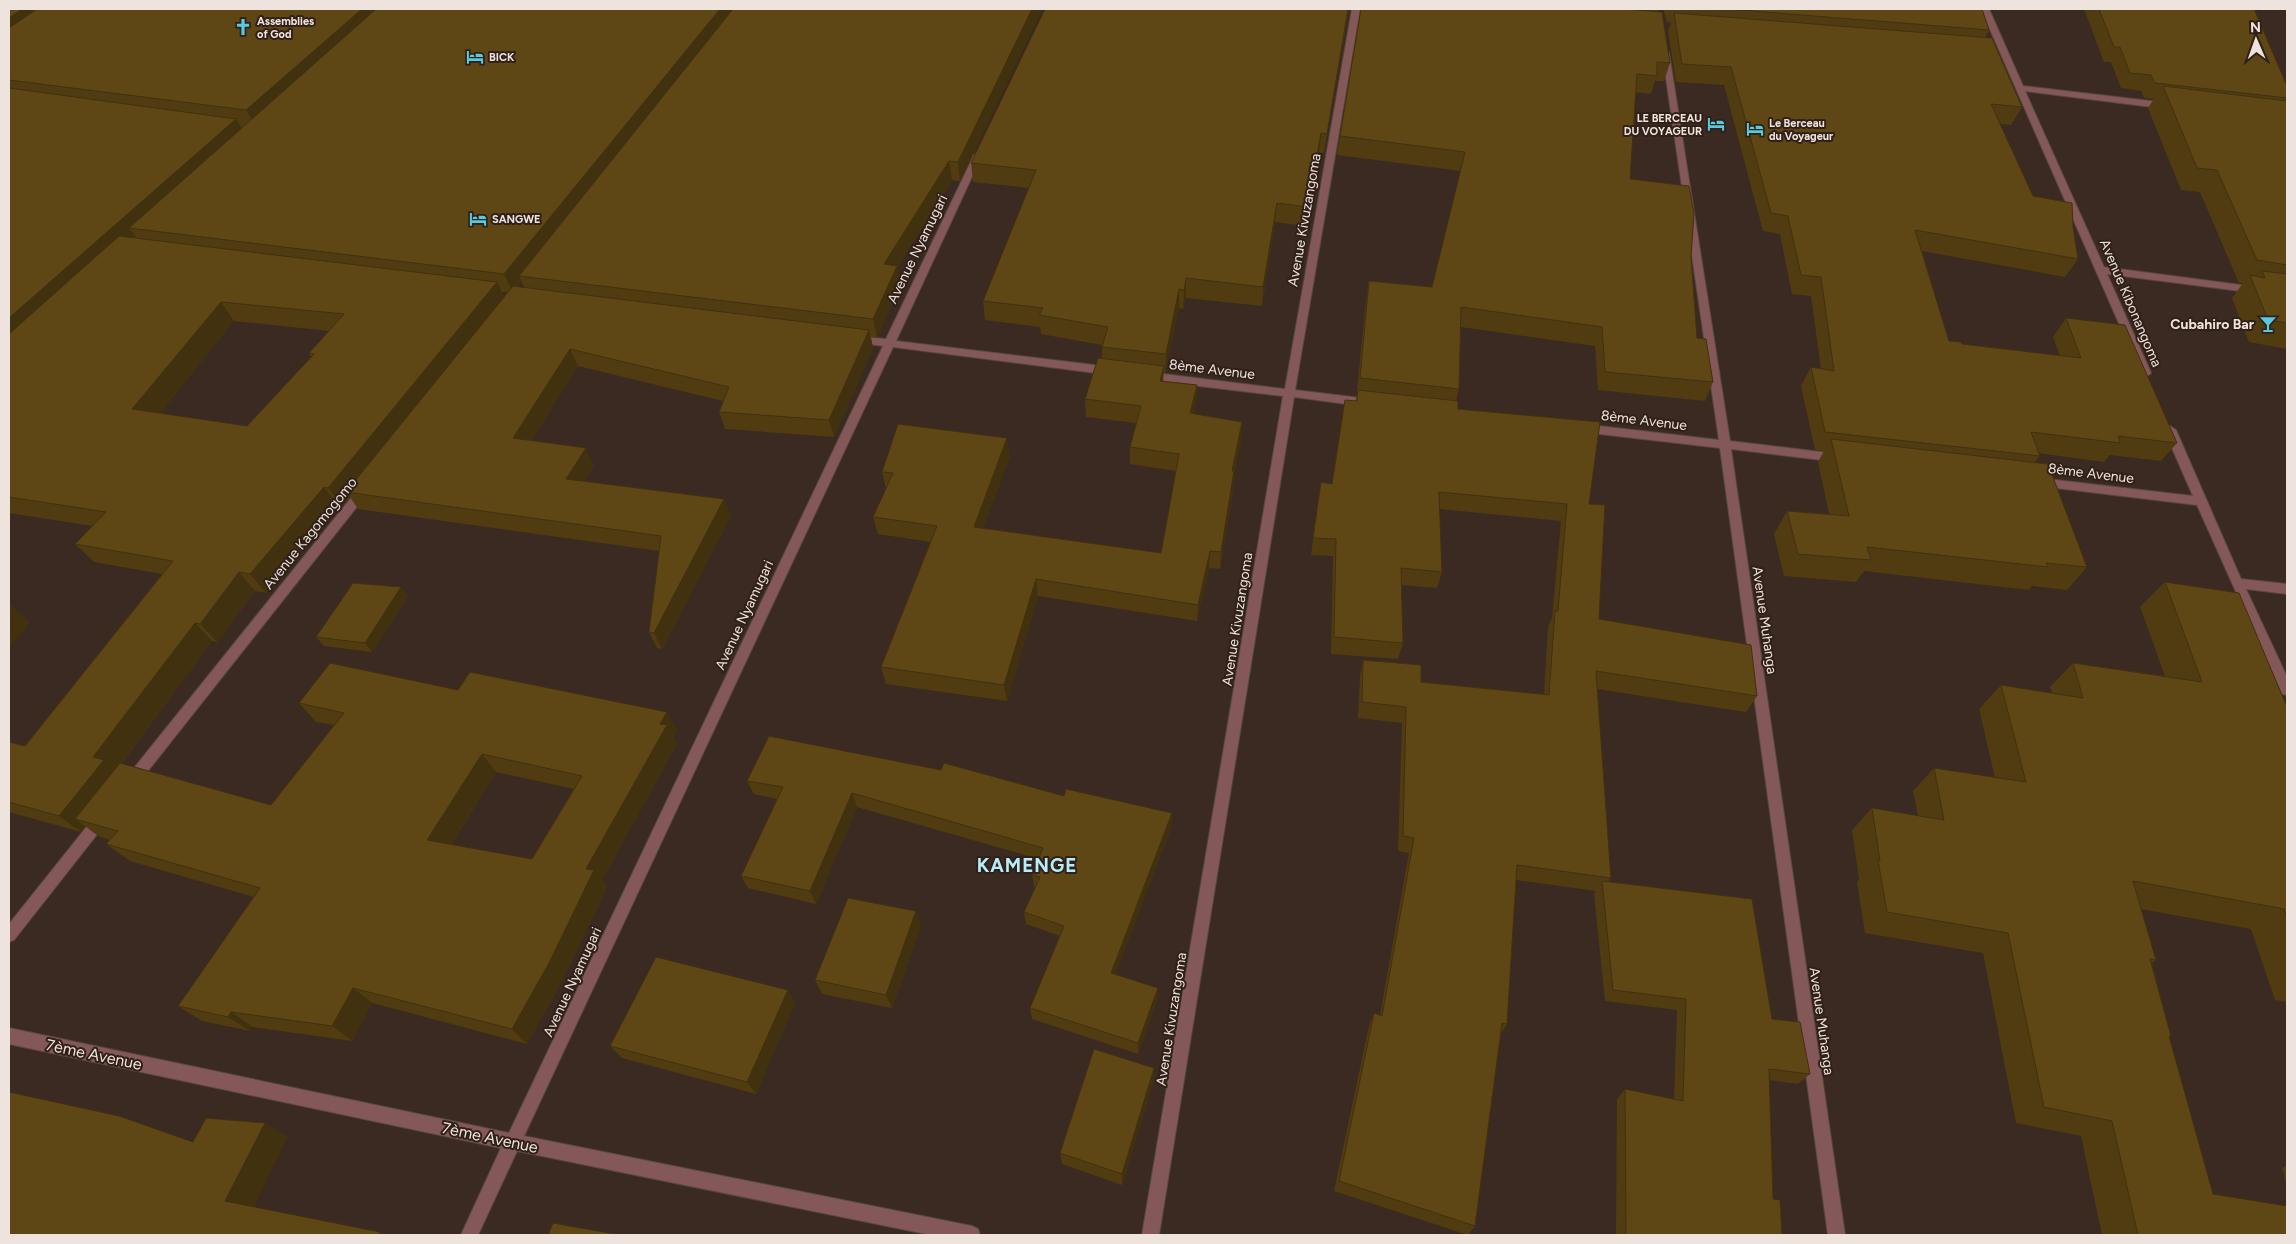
<svg xmlns="http://www.w3.org/2000/svg" width="2296" height="1244" viewBox="0 0 2296 1244" font-family="Figtree,sans-serif">
<style>
.lines{fill:none;stroke-linecap:round;stroke-linejoin:round}
.minor-casing{stroke:#57483f;stroke-width:2}
.minor{fill:#845759;fill-rule:evenodd}
.wall{fill:#513c12;fill-rule:evenodd}
.shaded-wall{fill:#42310f}
.building{fill:#5e4615;stroke:#42310f;fill-rule:evenodd}
.labels{text-anchor:middle;stroke-width:4;stroke-linejoin:round;paint-order:stroke}
.far-poi-label{font-size:11px;font-weight:bold;fill:#eee3dd;stroke:#302018;text-anchor:start}
.street-label{font-size:14px;fill:#eee3dd;stroke:#302018}
.poi-label{font-size:14px;font-weight:bold;fill:#eee3dd;stroke:#302018;text-anchor:end}
.near-street-label{font-size:16px;fill:#eee3dd;stroke:#302018}
.district-label{font-size:19px;font-weight:bold;letter-spacing:1px;fill:#b5eefa;stroke:#302018}
</style>
<rect width="100%" height="100%" fill="#3a2a21"/>
<g class="lines">
<g class="minor-casing">
<g id="minor">
<polygon points="1352,9 1360,9 1295,390 1361,398 1366,402 1361,406 1294,397 1159,1235 1142,1235 1283,396 1148,380 1143,376 1148,372 1285,389"/>
<polygon points="1981,9 1989,9 2023,86 2168,103 2172,106 2168,109 2025,91 2104,267 2287,291 2287,297 2107,274 2151,373 2146,377 2142,376"/>
<polygon points="1662,51 1669,53 1730,441 1838,454 1844,458 1838,462 1731,449 1845,1235 1828,1235 1720,448 1582,432 1576,428 1582,424 1719,440"/>
<polygon points="978,152 982,155 896,341 1111,367 1116,371 1111,375 893,347 524,1136 972,1226 978,1229 980,1235 931,1235 517,1151 478,1235 461,1235 501,1148 9,1044 9,1028 509,1133 883,346 855,342 850,339 855,336 886,339 974,155"/>
<polygon points="2170,426 2176,430 2241,579 2287,584 2287,594 2246,589 2287,677 2287,695 2282,694 2280,690 2197,505 2039,486 2033,482 2039,478 2193,496 2164,430"/>
<polygon points="363,487 367,488 369,491 367,494 136,786 131,788 126,786 124,782 126,778 359,488"/>
<polygon points="101,813 106,815 108,819 106,823 14,940 9,942 9,924 96,815"/>
</g>
</g>
<use href="#minor" class="minor"/>
</g>
<g class="wall">
<path d="M9,9H1042L960,181L952,180L897,268L900,285L877,338L871,337L873,348L834,437L725,429L719,412L723,401L578,366L531,441L594,465L584,481L724,499L731,516L662,649L657,648L649,632L659,551L358,509L350,497L342,506H338L266,593L255,591L217,642L212,641L121,764L271,805L334,725L316,722L299,703L458,690L677,730L673,737L677,744L602,880L607,887L563,979L527,1044L372,1003L352,1041L253,1027L250,1031L202,1021L178,1006L254,897L130,861L106,844L110,840L98,836L85,826L81,832L9,812V742L25,746L162,574L94,562L75,544L93,526L9,513ZM522,282L524,287H518ZM502,292H507L504,297ZM234,321L329,331L309,353L311,357L247,426L160,413ZM496,772L574,789L532,859L451,845Z"/>
<polygon points="1349,9 1324,153 1319,152 1306,226 1275,222 1262,306 1186,298 1183,309 1179,308 1165,373 1163,373 1163,381 1197,385 1196,403 1194,414 1241,440 1234,474 1233,489 1220,569 1209,568 1197,621 1038,596 1007,701 886,684 881,667 931,542 878,534 873,517 886,489 882,472 1010,456 983,528 1161,553 1176,471 1130,464 1130,447 1136,423 1086,417 1085,399 1102,358 1102,345 1041,334 1040,327 985,320 983,301 1029,188 973,182 971,163"/>
<polygon points="1361,9 1659,9 1658,12 1670,63 1664,81 1655,81 1651,94 1635,92 1630,179 1691,257 1697,338 1713,382 1705,401 1598,390 1595,346 1461,327 1459,389 1456,401 1458,409 1589,504 1599,619 1757,696 1746,712 1597,689 1611,878 1608,882 1772,1019 1810,1074 1798,1084 1769,1080 1773,1199 1782,1235 1616,1235 1617,1099 1625,1089 1674,1099 1677,1010 1605,1001 1594,894 1596,891 1516,880 1507,1024 1501,1034 1475,1226 1468,1235 1334,1191 1369,1026 1374,1013 1380,1015 1409,853 1398,851 1402,723 1358,718 1360,676 1363,660 1421,682 1544,694 1548,627 1552,618 1561,521 1439,509 1442,572 1437,588 1401,585 1403,643 1398,659 1331,654 1333,556 1311,555 1321,482 1332,484 1356,401 1366,300 1369,281 1432,287 1461,171 1337,155 1340,136"/>
<polygon points="1663,9 1982,9 1989,30 1985,38 2022,107 2011,125 2000,124 2033,196 2073,227 2078,259 2065,277 1922,251 1949,341 1962,344 2060,356 2053,337 2066,318 2177,443 2161,461 2110,455 2104,462 2038,453 2040,456 2035,462 2087,567 2067,590 2032,586 2029,590 1864,571 1856,582 1784,576 1774,534 1787,511 1829,514 1818,462 1824,451 1815,450 1801,386 1811,367 1821,369 1811,296 1792,294 1780,234 1763,231 1724,85 1676,82 1668,31 1671,23 1667,22"/>
<polygon points="2084,9 2254,9 2287,86 2287,349 2249,342 2232,298 2243,283 2239,283 2200,192 2181,190 2148,108 2154,99 2144,98 2141,91 2121,88 2111,62 2104,62"/>
<polygon points="2165,582 2287,707 2287,1002 2275,1000 2251,929 2141,909 2156,960 2152,963 2171,1036 2169,1038 2213,1194 2287,1235 2102,1235 2081,1136 2016,1123 1983,953 1865,933 1857,882 1859,879 1852,830 1872,808 1918,816 1913,791 1934,768 1995,778 1979,709 2001,685 2052,693 2050,687 2073,663 2165,676 2140,607"/>
<polygon points="401,587 408,596 372,652 324,646 316,637"/>
<polygon points="747,781 1172,826 1115,974 1158,988 1157,999 1138,1054 1032,1019 1030,1008 1060,936 1026,924 1024,912 1035,887 1034,887 1032,874 1039,859 857,807 816,904 748,888 741,876 777,799 754,794"/>
<polygon points="921,926 892,1008 822,994 815,980"/>
<polygon points="788,990 795,1003 756,1094 622,1058 610,1046"/>
<polygon points="1154,1068 1154,1080 1122,1185 1062,1164 1060,1153"/>
<polygon points="2287,1166 2287,1185 2282,1168"/>
</g>
<g class="shaded-wall">
<polygon points="22,9 60,9 9,45 9,18"/>
<polygon points="362,9 391,9 257,129 246,110"/>
<polygon points="720,9 739,9 519,276 522,282 513,293 504,274"/>
<polygon points="1032,9 1042,9 960,181 958,162"/>
<polygon points="1348,9 1349,9 1324,153 1327,134"/>
<polygon points="236,119 248,137 129,228 136,237 9,352 9,318"/>
<polygon points="1321,133 1319,152 1306,226 1308,207"/>
<polygon points="949,161 952,180 897,268 900,285 877,338 873,319 884,264"/>
<polygon points="1277,203 1275,222 1262,306 1263,287"/>
<polygon points="1186,278 1186,298 1183,309 1184,290"/>
<polygon points="497,282 506,301 346,492 350,497 342,506 328,488"/>
<polygon points="1179,289 1179,308 1165,373 1166,354"/>
<polygon points="221,302 234,321 148,428 132,409"/>
<polygon points="869,330 873,348 834,437 829,420"/>
<polygon points="570,349 578,366 522,455 513,438"/>
<polygon points="1164,366 1163,384 1160,381"/>
<polygon points="1197,385 1196,403 1190,431 1190,413"/>
<polygon points="1242,422 1241,440 1234,474 1233,489 1220,569 1221,552 1232,471"/>
<polygon points="1007,438 1010,456 977,544 974,527"/>
<polygon points="586,448 594,465 574,496 566,479"/>
<polygon points="324,487 338,506 266,593 250,574"/>
<polygon points="724,499 731,516 662,649 654,633"/>
<polygon points="1210,551 1209,568 1197,621 1198,605"/>
<polygon points="239,572 255,591 217,642 200,624"/>
<polygon points="1036,579 1038,596 1007,701 1004,685"/>
<polygon points="401,587 408,596 372,652 365,643"/>
<polygon points="11,605 30,622 9,648 9,607"/>
<polygon points="195,623 212,641 116,770 75,819 85,826 81,832 59,816 93,757"/>
<polygon points="667,712 677,730 673,737 677,744 602,880 607,887 563,979 527,1044 512,1029 586,869"/>
<polygon points="482,754 496,772 443,857 427,840"/>
<polygon points="852,793 857,807 816,904 810,891"/>
<polygon points="1172,813 1172,826 1112,984 1111,973"/>
<polygon points="916,911 921,926 892,1008 886,995"/>
<polygon points="353,988 372,1003 352,1041 332,1026"/>
<polygon points="1158,988 1157,999 1138,1054 1138,1043"/>
<polygon points="788,990 795,1003 756,1094 747,1082"/>
<polygon points="231,1012 253,1027 250,1031 228,1017"/>
<polygon points="1154,1068 1154,1080 1122,1185 1122,1174"/>
<polygon points="265,1123 288,1137 251,1213 225,1201"/>
<polygon points="380,1232 386,1235 379,1235"/>
</g>
<g class="building">
<polygon points="9,9 22,9 9,18"/>
<polygon points="37,9 362,9 246,110 9,80 9,28"/>
<polygon points="376,9 720,9 504,274 129,228"/>
<polygon points="733,9 1032,9 958,162 949,161 884,264 897,266 873,319 519,276"/>
<polygon points="1045,9 1348,9 1327,134 1321,133 1308,207 1277,203 1263,287 1186,278 1184,290 1179,289 1166,354 1102,347 1108,327 1039,315 1043,308 983,301 1036,170 971,163"/>
<polygon points="1361,9 1624,9 1662,12 1670,63 1657,62 1657,76 1637,74 1630,179 1689,186 1694,214 1691,257 1697,338 1706,339 1713,382 1605,372 1602,327 1461,307 1459,389 1360,378 1369,281 1432,287 1465,152 1340,136"/>
<polygon points="1727,9 1982,9 1989,30"/>
<polygon points="2099,9 2254,9 2287,86 2287,98 2155,83 2151,75 2130,73 2120,47 2114,47"/>
<polygon points="1674,13 1992,38 2022,107 1991,104 2033,196 2072,203 2073,227 2078,259 1915,230 1949,341 1961,342 1962,344 2081,358 2066,318 2125,325 2177,443 2118,436 2120,443 2031,432 2040,456 1825,432 1811,367 1834,371 1821,277 1801,275 1788,216 1771,213 1731,67 1682,64"/>
<polygon points="2163,86 2287,101 2287,265 2257,260 2217,170 2197,168"/>
<polygon points="9,88 236,119 9,318"/>
<path d="M119,236L497,282L328,488L324,487L250,574L239,572L200,624L195,623L93,757L104,760L59,816L9,802V742L25,746L173,561L75,544L106,512L9,497V334ZM221,302L344,314L309,353L314,354L247,426L132,409Z"/>
<polygon points="2262,271 2287,274 2287,323 2268,320 2250,275 2265,278"/>
<polygon points="513,286 869,330 829,420 719,412 729,387 570,349 513,438 586,448 566,479 724,499 654,633 649,632 661,536 346,492"/>
<polygon points="1098,358 1164,366 1160,381 1197,385 1190,413 1242,422 1232,471 1234,471 1221,552 1210,551 1198,605 1036,579 1004,685 881,667 937,526 873,517 893,473 882,472 898,424 1007,438 974,527 1161,553 1179,454 1130,447 1141,406 1085,399"/>
<polygon points="1358,390 1458,401 1458,409 1600,422 1589,504 1605,505 1599,619 1751,645 1757,696 1596,671 1611,878 1517,865 1507,1024 1502,1023 1475,1226 1339,1181 1374,1013 1382,1016 1414,838 1403,836 1406,707 1362,702 1363,660 1421,665 1421,682 1549,695 1555,611 1558,611 1567,504 1439,492 1442,572 1401,568 1403,643 1334,637 1336,539 1313,538 1321,482 1332,484 1345,400 1357,401"/>
<polygon points="1831,439 2048,464 2087,567 2046,563 2048,567 1867,547 1871,560 1798,554 1787,511 1849,516"/>
<polygon points="2165,582 2239,593 2287,707 2287,919 2284,909 2133,881 2156,960 2150,959 2171,1036 2169,1036 2213,1194 2287,1206 2287,1235 2138,1235 2112,1121 2044,1107 2008,933 1887,912 1878,860 1880,861 1872,808 1944,820 1934,768 2026,782 2001,685 2083,698 2073,663 2202,682"/>
<polygon points="353,583 401,587 365,643 316,637"/>
<path d="M330,663L458,690L470,672L667,712L660,724L667,725L586,869L594,870L549,963L512,1029L353,988L332,1026L231,1012L228,1017L178,1006L260,888L106,844L118,831L75,819L120,763L271,805L344,713L299,703ZM482,754L582,776L532,859L427,840Z"/>
<polygon points="769,736 941,770 944,763 1064,796 1066,789 1172,813 1111,973 1158,988 1138,1043 1030,1008 1064,926 1024,912 1040,877 1032,874 1043,848 852,793 810,891 741,876 783,787 747,781"/>
<polygon points="1602,881 1752,899 1772,1019 1800,1022 1810,1074 1769,1069 1773,1199 1780,1200 1782,1235 1626,1235 1625,1089 1683,1101 1686,999 1613,990"/>
<polygon points="848,898 916,911 886,995 815,980"/>
<polygon points="656,957 788,990 747,1082 610,1046"/>
<polygon points="1094,1049 1154,1068 1122,1174 1060,1153"/>
<polygon points="9,1092 119,1116 193,1142 206,1118 265,1123 225,1201 380,1232 379,1235 9,1235"/>
<polygon points="553,1223 620,1235 548,1235"/>
</g>
<defs>
<g id="church-bare" transform="scale(1.35)"><path d="M-1.2-6h2.4v3.5h3.3v2.4h-3.3V6h-2.4V-.1h-3.3v-2.4h3.3Z" fill="#55cae0" stroke="#302018" stroke-width="2.5" paint-order="stroke"/></g>
<g id="hotel-bare" transform="scale(1.35)"><path d="M-6-4.5h1.5V1H6V5H4.5V3h-9V5H-6ZM-4 0a1.8 1.8 0 1 1 3.6 0ZM.5 0V-2.5h3Q6-2.5 6 0Z" fill="#55cae0" stroke="#302018" stroke-width="2.5" paint-order="stroke"/></g>
<g id="bar-bare" transform="scale(1.35)"><path d="M-6-5H6L.8 .8V4.5H3.5V6h-7V4.5H-.8V.8Z" fill="#55cae0" stroke="#302018" stroke-width="2.5" paint-order="stroke"/></g>
</defs>
<g fill-rule="evenodd">
<use href="#church-bare" x="243" y="27"/>
<use href="#hotel-bare" x="475" y="57"/>
<use href="#hotel-bare" x="1716" y="124"/>
<use href="#hotel-bare" x="1755" y="129"/>
<use href="#hotel-bare" x="478" y="219"/>
<use href="#bar-bare" x="2268" y="324"/>
</g>
<g class="labels">
<g class="far-poi-label">
<text x="257" y="25">Assemblies<tspan x="257" dy="13">of God</tspan></text>
<text x="489" y="61">BICK</text>
<text x="1702" y="122" text-anchor="end">LE BERCEAU<tspan x="1702" dy="13">DU VOYAGEUR</tspan></text>
<text x="1769" y="127">Le Berceau<tspan x="1769" dy="13">du Voyageur</tspan></text>
<text x="492" y="223">SANGWE</text>
</g>
<g class="street-label">
<text transform="translate(1304 220) rotate(-80)" y="5">Avenue Kivuzangoma</text>
<text transform="translate(917 249) rotate(-64)" y="5">Avenue Nyamugari</text>
<text transform="translate(2131 303) rotate(67)" y="5">Avenue Kibonangoma</text>
<text transform="translate(1212 369) rotate(7)" y="5">8ème Avenue</text>
<text transform="translate(1644 420) rotate(7)" y="5">8ème Avenue</text>
<text transform="translate(2091 473) rotate(7)" y="5">8ème Avenue</text>
<text transform="translate(310 533) rotate(-51)" y="5">Avenue Kagomogomo</text>
<text transform="translate(744 615) rotate(-65)" y="5">Avenue Nyamugari</text>
<text transform="translate(1237 619) rotate(-81)" y="5">Avenue Kivuzangoma</text>
<text transform="translate(1765 620) rotate(82)" y="5">Avenue Muhanga</text>
<text transform="translate(572 982) rotate(-65)" y="5">Avenue Nyamugari</text>
<text transform="translate(1171 1019) rotate(-81)" y="5">Avenue Kivuzangoma</text>
<text transform="translate(1822 1021) rotate(82)" y="5">Avenue Muhanga</text>
</g>
<g class="poi-label">
<text x="2254" y="329">Cubahiro Bar</text>
</g>
<g class="near-street-label">
<text transform="translate(94 1054) rotate(12)" y="6">7ème Avenue</text>
<text transform="translate(490 1137) rotate(12)" y="6">7ème Avenue</text>
</g>
<g class="district-label">
<text x="1027" y="872">KAMENGE</text>
</g>
</g>
<rect width="2296" height="1244" fill="none" stroke="#eee3dd" stroke-width="20"/>
<g transform="translate(2256 40) rotate(358)" stroke="#302018" stroke-width="4" paint-order="stroke">
<path d="M0-4L9 19L0 12L-9 19Z" fill="#eee3dd"/>
<text y="-8" font-size="14" font-weight="bold" text-anchor="middle" fill="#eee3dd">N</text>
</g>
</svg>
